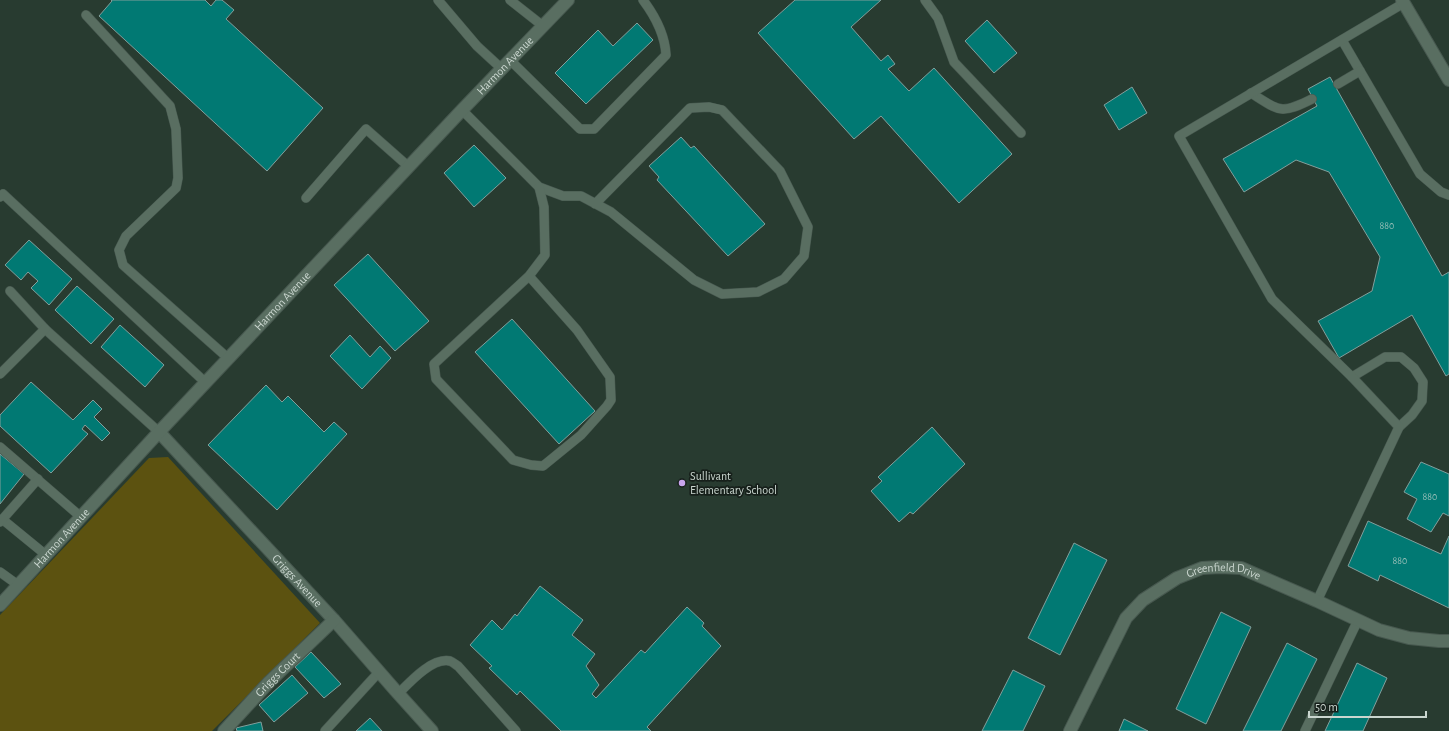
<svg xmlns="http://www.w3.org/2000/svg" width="1449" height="731" viewBox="0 0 1449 731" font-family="'Alegreya Sans',sans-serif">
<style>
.green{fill:#5c5210}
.building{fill:#017973;stroke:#829f9c}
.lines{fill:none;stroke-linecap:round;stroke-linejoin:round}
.service-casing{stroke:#47584f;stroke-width:10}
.minor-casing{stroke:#47584f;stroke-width:14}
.secondary-casing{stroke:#47584f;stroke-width:14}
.service{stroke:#596e61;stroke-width:9}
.minor{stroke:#596e61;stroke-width:12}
.secondary{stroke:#596e61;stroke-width:12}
.poi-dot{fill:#c9a5ee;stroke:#17201b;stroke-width:1.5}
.labels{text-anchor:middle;stroke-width:3.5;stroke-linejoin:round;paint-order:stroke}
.number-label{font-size:10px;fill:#98bfb8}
.street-label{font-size:12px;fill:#cad6cf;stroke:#17201b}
.poi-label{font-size:12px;fill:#cad6cf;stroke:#17201b;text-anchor:start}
</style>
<rect width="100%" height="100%" fill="#283b30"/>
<polygon class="green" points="168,457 320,623 212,731 0,731 0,615 149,458"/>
<g class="building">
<polygon points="111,0 205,0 211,6 216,0 222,0 234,10 226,19 323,108 267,171 99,16 112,1"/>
<polygon points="795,0 881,0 851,27 881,61 888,55 895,64 888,69 909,91 934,68 1012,154 959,203 881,116 854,139 758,33"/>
<polygon points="987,20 1017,53 994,73 965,41"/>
<polygon points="637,23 653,40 586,104 555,73 598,30 613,46"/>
<polygon points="1330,77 1442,276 1449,272 1449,374 1446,376 1412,315 1339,358 1318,321 1372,291 1380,257 1329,172 1296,160 1244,192 1223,159 1317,106 1308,89"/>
<polygon points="1132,87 1147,113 1119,130 1104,105"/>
<polygon points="681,137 691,148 694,146 765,224 728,256 657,180 659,177 649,166"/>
<polygon points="474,145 506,178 474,207 444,173"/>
<polygon points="29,240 72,279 49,305 31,288 38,281 28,272 21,280 5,265"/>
<polygon points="368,254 429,321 395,351 334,285"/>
<polygon points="77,286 114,319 91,344 55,310"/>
<polygon points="512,319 595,411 559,444 475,352"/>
<polygon points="120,325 164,365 145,387 101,347"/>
<polygon points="350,335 370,357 380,346 391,358 362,389 330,356"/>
<polygon points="31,382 73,420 93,400 102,409 94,417 110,433 102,441 85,425 82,429 88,434 51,473 0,426 0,415"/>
<polygon points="266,385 282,402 288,396 324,432 334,422 347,434 277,510 208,445"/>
<polygon points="932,427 965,464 913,514 910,512 899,522 871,491 882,481 878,477"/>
<polygon points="0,454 24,474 0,504"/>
<polygon points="1421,462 1449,474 1449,516 1443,513 1431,532 1407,519 1417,499 1404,492"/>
<polygon points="1368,521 1441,554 1449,536 1449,608 1380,575 1378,581 1348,566"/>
<polygon points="1074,543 1107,560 1060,655 1028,638"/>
<polygon points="540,586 583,620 572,635 595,654 586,666 599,685 592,694 596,698 641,650 645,653 687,607 704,623 702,626 721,646 647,727 651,731 561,731 520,691 517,695 489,668 492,666 470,645 492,620 502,630 515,614 517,616"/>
<polygon points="1221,612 1251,627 1206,724 1176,709"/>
<polygon points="1287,643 1317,659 1281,731 1243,731"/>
<polygon points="311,652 341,684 324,698 295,667"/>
<polygon points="1357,663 1387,678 1363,731 1325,731"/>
<polygon points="1013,670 1045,686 1023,731 982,731"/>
<polygon points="292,675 308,693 274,722 259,705"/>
<polygon points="370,718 382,731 356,731"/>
<polygon points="1124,719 1148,731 1119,731"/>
<polygon points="261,722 263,731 237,731 236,728"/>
</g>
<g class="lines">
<g class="service-casing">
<g id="service">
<polyline points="438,0 477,46 502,69"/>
<polyline points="510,0 543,26"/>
<polyline points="925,0 938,18 954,62 1021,133"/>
<polyline points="86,15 170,106 176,129 178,178 176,188 126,236 119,250 123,265 229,359"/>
<polyline points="1342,40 1420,174 1441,192 1449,195"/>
<path d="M510,60L580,129H594L666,55C665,35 655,16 643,0"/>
<polyline points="1338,84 1360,71"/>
<path d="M1251,93C1280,111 1280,115 1312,99"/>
<polyline points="462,110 539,187 563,196 581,196 611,212 694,280 722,294 758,292 784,279 804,256 808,227 780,171 722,110 709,107 690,108 595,204"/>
<polyline points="0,197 3,194 206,383"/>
<polyline points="306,198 366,129 409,167"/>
<polyline points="529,276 577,330 610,377 611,400 607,406 581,435 543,466 531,465 513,460 436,379 434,364 529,276 545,255 544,207 539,187"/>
<polyline points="10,291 45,329 159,432"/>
<polyline points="0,374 45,329"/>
<polyline points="1352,377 1385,357 1401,357 1414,368 1423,382 1422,401 1412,415 1399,427"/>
<polyline points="0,447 81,517"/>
<polyline points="2,519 46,555"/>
<polyline points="0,522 38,479"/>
<polyline points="0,572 18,585"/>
<polyline points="1317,601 1399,427 1352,377 1272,299 1179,136 1404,3"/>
<path d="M398,694C409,683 432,657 450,661C453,662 456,665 458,666L516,731"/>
<polyline points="325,731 379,672"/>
<polyline points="1305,731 1358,620"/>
</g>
</g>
<g class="minor-casing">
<g id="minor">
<polyline points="1402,0 1449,80"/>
<path id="s1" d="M159,432L334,620L395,690L432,731"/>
<path id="s2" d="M224,731L269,682L334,620"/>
<path id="s3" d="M1070,731L1126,618L1143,600L1177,578L1202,568L1220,567L1241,568L1317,601L1379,630L1409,638L1439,641H1449"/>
</g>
</g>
<g class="secondary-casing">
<g id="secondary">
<path id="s4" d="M0,605L159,432L462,110L568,0"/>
</g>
</g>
<use href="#service" class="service"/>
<use href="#minor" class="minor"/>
<use href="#secondary" class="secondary"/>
</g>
<circle class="poi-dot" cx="682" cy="483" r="4"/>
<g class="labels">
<g class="number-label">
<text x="1387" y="229">880</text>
<text x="1430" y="500">880</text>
<text x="1400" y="564">880</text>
</g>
<g class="street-label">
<text dy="4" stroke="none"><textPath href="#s4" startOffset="739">Harmon Avenue</textPath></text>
<text dy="4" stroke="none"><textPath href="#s4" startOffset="415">Harmon Avenue</textPath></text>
<text dy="4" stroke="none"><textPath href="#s4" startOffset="91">Harmon Avenue</textPath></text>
<text dy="4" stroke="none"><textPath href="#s3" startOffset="240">Greenfield Drive</textPath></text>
<text dy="4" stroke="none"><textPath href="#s1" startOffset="203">Griggs Avenue</textPath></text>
<text dy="4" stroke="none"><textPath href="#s2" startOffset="78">Griggs Court</textPath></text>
</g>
<g class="poi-label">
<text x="690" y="480">Sullivant<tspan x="690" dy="14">Elementary School</tspan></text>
</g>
</g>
<path d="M1309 711v6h117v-6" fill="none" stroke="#cad6cf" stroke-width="2"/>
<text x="1315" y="711" font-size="12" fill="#cad6cf" stroke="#17201b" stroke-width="3" paint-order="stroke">50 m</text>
</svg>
